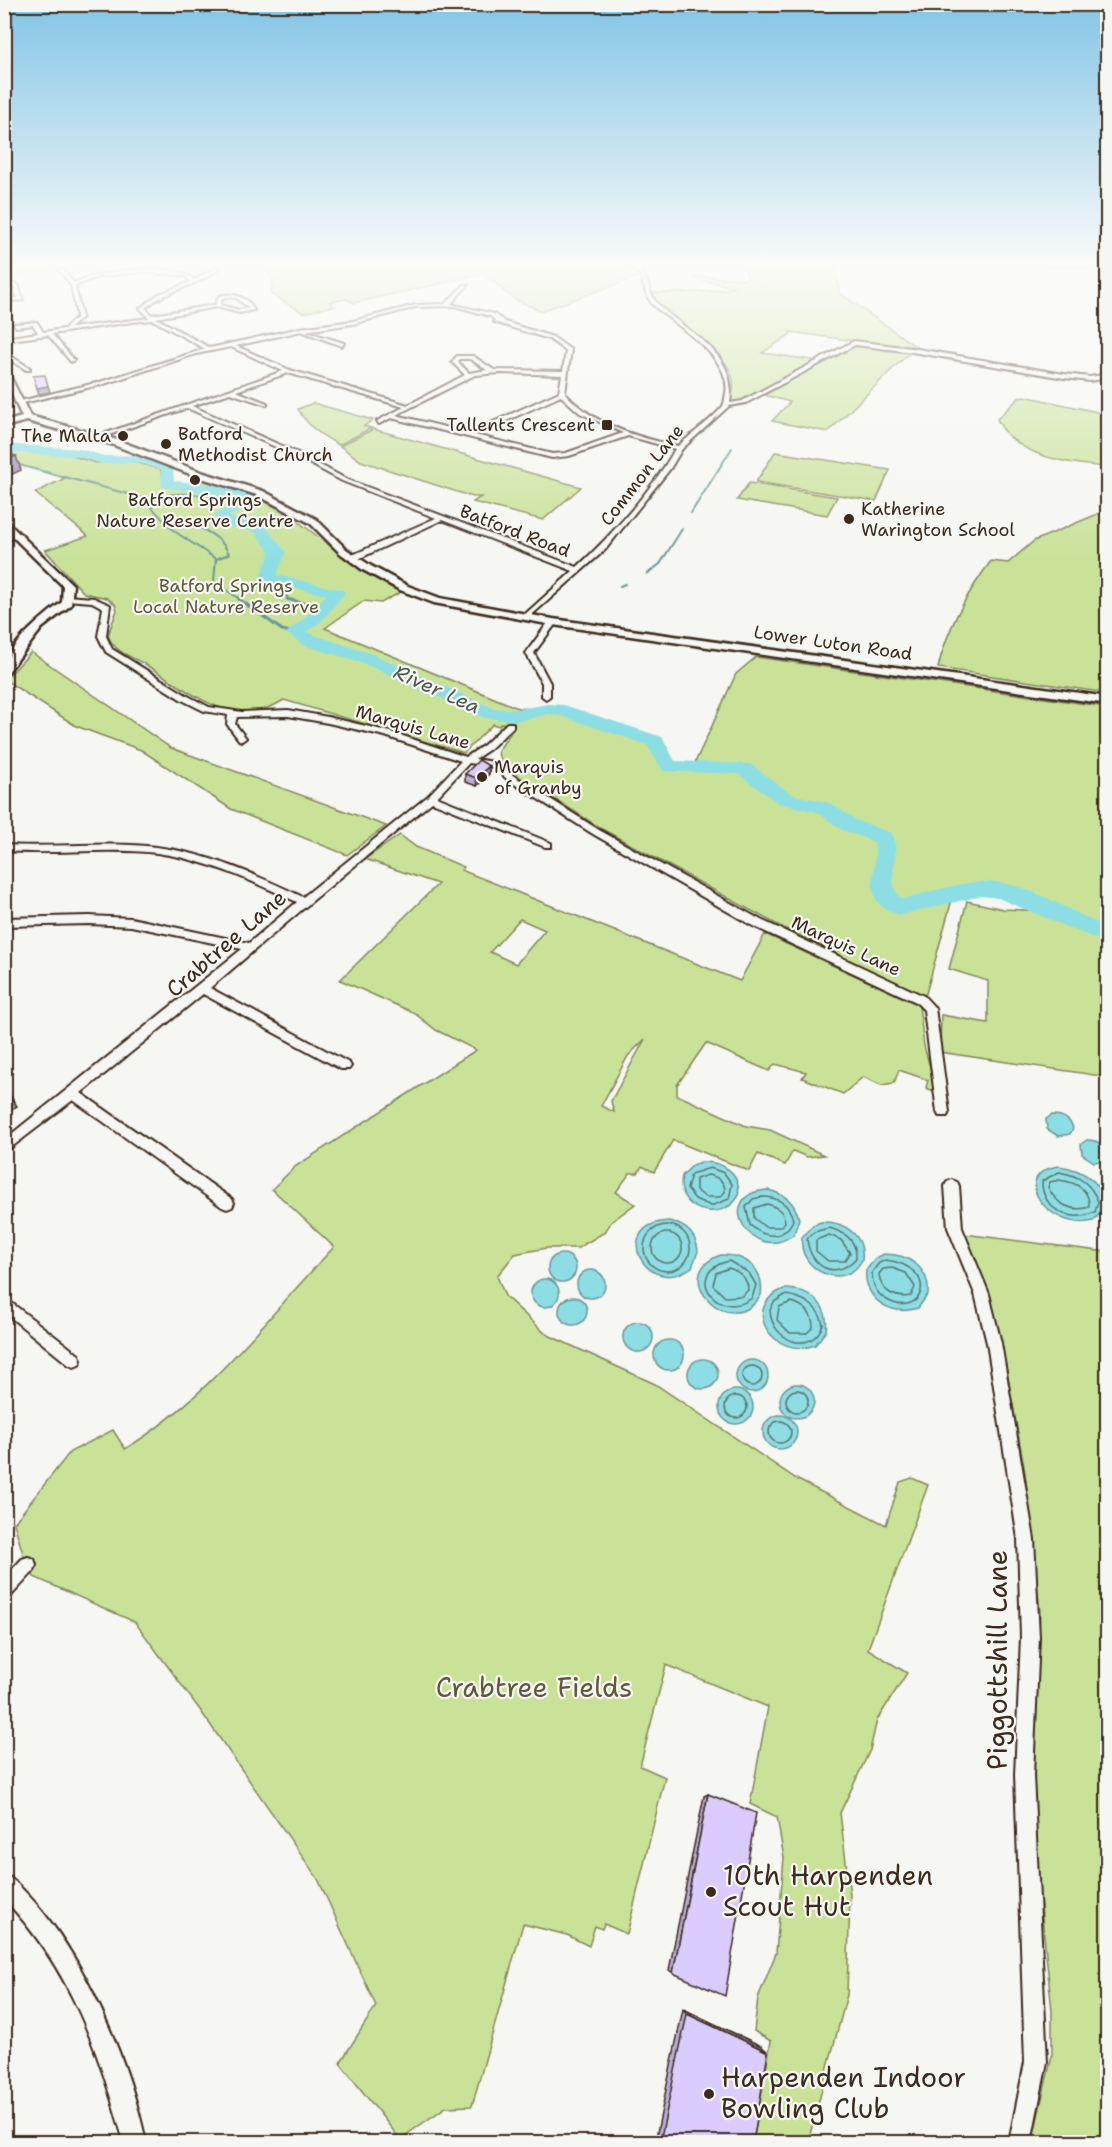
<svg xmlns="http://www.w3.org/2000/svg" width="1112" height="2147" viewBox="0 0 1112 2147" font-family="'Shantell Sans',sans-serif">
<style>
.green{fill:#c9e298;stroke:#82865b;stroke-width:1.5;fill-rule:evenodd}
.water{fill:#8ddee4;stroke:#6c9695;stroke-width:1.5}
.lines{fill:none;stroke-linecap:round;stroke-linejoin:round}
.shore{stroke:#5c726d;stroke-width:1.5}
.stream-far1{stroke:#6c9695;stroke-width:2}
.stream{stroke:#6c9695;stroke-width:3}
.river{fill:#8ddee4;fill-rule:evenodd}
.street-casing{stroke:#3b2a1e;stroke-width:4}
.secondary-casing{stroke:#3b2a1e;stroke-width:5}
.street{fill:#f6f6f2;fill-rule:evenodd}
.secondary{fill:#f6f6f2;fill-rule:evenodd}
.wall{fill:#bbafda;stroke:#3b2a1e;stroke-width:1.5}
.shaded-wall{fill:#998fb2;stroke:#3b2a1e;stroke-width:1.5}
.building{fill:#daccfe;stroke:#3b2a1e;stroke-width:1.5}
.poi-dot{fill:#3b2a1e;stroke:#f6f6f2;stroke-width:2}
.labels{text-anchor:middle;stroke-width:4.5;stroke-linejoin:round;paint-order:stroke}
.far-poi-label{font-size:18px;fill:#3b2a1e;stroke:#f6f6f2;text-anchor:start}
.far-street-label{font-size:18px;fill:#3b2a1e;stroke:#f6f6f2}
.far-park-label{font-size:18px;fill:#5e583c;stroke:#f6f6f2}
.far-water-label{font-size:20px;font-style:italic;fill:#505750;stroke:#f6f6f2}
.street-label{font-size:22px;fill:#3b2a1e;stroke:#f6f6f2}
.near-street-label{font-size:27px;fill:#3b2a1e;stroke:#f6f6f2}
.near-park-label{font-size:27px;fill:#5e583c;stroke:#f6f6f2}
.near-poi-label{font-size:27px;fill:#3b2a1e;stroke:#f6f6f2;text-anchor:start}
</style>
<rect width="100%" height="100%" fill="#f6f6f2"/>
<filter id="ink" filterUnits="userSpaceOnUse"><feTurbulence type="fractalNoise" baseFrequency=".0167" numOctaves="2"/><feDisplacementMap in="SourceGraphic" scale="12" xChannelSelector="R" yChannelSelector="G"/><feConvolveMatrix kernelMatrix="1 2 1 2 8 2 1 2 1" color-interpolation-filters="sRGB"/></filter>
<g filter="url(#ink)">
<g class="green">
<polygon points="4,262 106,262 5,276"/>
<path d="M259,262H627L643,275L541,311C532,306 519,303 510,296C502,290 494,280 482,274L354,303L346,299L329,302L334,306L303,313L271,294L273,279Z"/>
<path d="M758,262H834L841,294L921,350L790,332L791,334L762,353L819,361L741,402L731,403C731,396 735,389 733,380C727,347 669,323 651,293C678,292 706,293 732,288L734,287L694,279V276L743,279L748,278L745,269Z"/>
<polygon points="910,262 1098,262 1108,271 1098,269"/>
<polygon points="854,344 911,351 828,432 772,421 790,402 764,395"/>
<path d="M1024,396L1107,414V467C1070,464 1014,457 997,419L1020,397Z"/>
<path d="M313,403L373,420L364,426L371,428L339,445C322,436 307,426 298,409Z"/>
<polygon points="373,429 581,487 543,520 473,502 481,497 473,497 361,461 340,446"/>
<path d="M4,449L64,453L96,463L128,460L160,469L165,482L186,489L205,479C233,489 261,497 286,513C326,540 357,573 401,592L381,603L364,601L325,628L518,708L564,711L655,741C669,761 661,771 692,769L736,674L756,657L1107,707V936C1072,924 1017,884 980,890C971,891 962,894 953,896L925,997L774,923L602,829L521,778L499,757L498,751L513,729L502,723L498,726L493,724L464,753L284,700C231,733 190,690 146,665C131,656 114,653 108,635L117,610L115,604L107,598L84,593L45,550L88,536L35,493L65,478L5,461Z"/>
<polygon points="775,452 890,470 876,501 756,482"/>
<polygon points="749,483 837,497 827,515 737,500"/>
<path d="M1107,510V693L938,668C947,628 967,593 991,561L1008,563L1034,541Z"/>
<polygon points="31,652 171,748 386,826 347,855 231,809 141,750 76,726 5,680"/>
<path d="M400,835L416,847L464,867L461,870L740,981L765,934L919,1005L924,1046L937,1092L926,1088L928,1080L899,1070L894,1083L881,1085L863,1077L843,1094L802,1078L806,1072L775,1064L769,1071L706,1043L677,1085V1095L746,1126L770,1130L824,1155L807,1157L793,1151L785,1165L758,1154L749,1171L673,1140L654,1172L642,1166L638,1173H630L616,1192L635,1204L611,1222L605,1232L578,1248H546L515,1254L497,1276L505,1296L546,1334L655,1384L798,1480L886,1525L900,1482L912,1478L928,1485L868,1649L907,1673L877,1720L870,1750L840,1813L850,1894L847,1995L808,2142H753L771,2041L754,2031L758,1998L776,1953L784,1858L777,1817L750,1804L768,1707L666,1665L640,1766L665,1777L627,1934L604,1924L602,1929L595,1926L589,1946L567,1935L523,1924L472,2106L446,2107L400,2139L340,2063L376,2006L318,1879L200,1710L135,1622L34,1577L23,1554L14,1523L70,1452L113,1430L125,1449C208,1399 268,1316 334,1247L272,1189L296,1166L476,1050L436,1030L414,1013L340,980L438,884L365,859ZM520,919L545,930L516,964L490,952ZM645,1039L611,1101L614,1112L601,1106L628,1056Z"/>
<polygon points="967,901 1003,909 1043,911 1063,924 1107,942 1107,1077 940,1052 941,1015 988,1023 988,981 949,969"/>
<polygon points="964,1234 1107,1252 1107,2142 1032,2142 1052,2056 1052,2010 1031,1815 1040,1612 1025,1472 1001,1340"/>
</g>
<g class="water">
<path d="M1052,1115C1062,1115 1070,1119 1073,1128L1070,1134L1058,1136L1047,1129L1046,1119Z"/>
<path d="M1087,1140C1096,1140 1103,1143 1107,1151L1106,1160L1094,1162L1082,1154L1081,1144Z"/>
<path d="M701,1162C723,1161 742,1173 738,1197C720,1224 674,1210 682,1176L693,1165Z"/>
<path d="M1059,1166C1082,1169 1106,1183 1104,1209L1093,1221C1050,1232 1006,1174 1059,1166Z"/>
<path d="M768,1190C785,1194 795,1202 799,1219L794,1234C752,1267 710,1193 768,1190Z"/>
<path d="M669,1221C685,1225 696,1233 698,1251L692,1267C646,1301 608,1224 669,1221Z"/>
<path d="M821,1222C844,1221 865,1235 862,1260C845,1292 797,1271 802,1237L813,1225Z"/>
<path d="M884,1254C909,1254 930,1268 928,1294L918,1308C892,1317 863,1300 866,1270L876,1258Z"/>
<circle cx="562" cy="1268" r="14"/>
<path d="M721,1255C745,1254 765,1269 761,1295C731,1344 665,1274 721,1255Z"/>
<circle cx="591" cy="1284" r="14"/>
<circle cx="545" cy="1293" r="14"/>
<path d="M784,1289C809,1288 830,1304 826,1331L815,1345C774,1360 738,1307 784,1289Z"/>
<circle cx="573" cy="1311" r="14"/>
<circle cx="638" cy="1337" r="15"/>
<circle cx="669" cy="1355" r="15"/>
<circle cx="703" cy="1374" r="15"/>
<circle cx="752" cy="1376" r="16"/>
<circle cx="797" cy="1401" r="17"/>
<circle cx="736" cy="1407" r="17"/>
<circle cx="780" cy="1432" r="17"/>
</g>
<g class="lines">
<g class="shore">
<polygon points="710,1168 724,1173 732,1184 729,1199 711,1206 695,1199 687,1189 691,1174"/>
<path d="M1059,1172C1078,1175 1091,1183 1098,1202L1095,1212C1071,1224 1041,1209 1042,1181Z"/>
<path d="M708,1175C718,1177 725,1181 725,1192L720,1197H705L696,1190V1179Z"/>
<path d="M1059,1180C1075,1182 1090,1189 1089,1207C1071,1213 1055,1203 1048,1187L1050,1182Z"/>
<path d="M761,1197C778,1197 789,1203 793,1220C784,1240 765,1239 750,1225L746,1207L753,1199Z"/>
<path d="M767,1204C777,1207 784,1211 785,1222L780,1227H765L754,1218V1208Z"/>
<circle cx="667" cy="1248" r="23"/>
<path d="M829,1228C845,1232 857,1240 856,1258C836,1281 810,1268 807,1239L814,1232Z"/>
<circle cx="667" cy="1248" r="15"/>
<polygon points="829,1235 841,1240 850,1253 845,1261 828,1261 816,1251 816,1240"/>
<path d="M886,1260C942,1268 923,1320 887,1300C876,1294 872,1284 872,1272L879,1263Z"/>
<path d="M729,1261L749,1273L756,1285L752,1298C718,1323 681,1272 729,1261Z"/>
<path d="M729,1268C740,1272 748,1278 748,1290L742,1296L725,1297L713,1285L716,1273Z"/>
<path d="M892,1268L906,1273L915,1287L911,1296C895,1299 880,1291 879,1274L883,1269Z"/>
<path d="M785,1295C803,1297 819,1306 823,1324C812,1357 771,1341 770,1310L774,1302Z"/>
<path d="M792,1302C805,1306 813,1313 813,1327L807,1333H790L777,1320L779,1307Z"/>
<circle cx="752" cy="1376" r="10"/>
<circle cx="797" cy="1401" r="11"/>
<circle cx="736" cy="1407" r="11"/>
<circle cx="780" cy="1432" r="11"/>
</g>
<g class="stream-far1">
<polyline points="4,461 143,498 174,531 216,559 214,581 241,600"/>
<path d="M147,503C171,488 198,494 224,498"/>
<polyline points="691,513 732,448"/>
<path d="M198,527C211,533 223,540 229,554L216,559"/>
<polyline points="647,574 660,564 682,529"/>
<polyline points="620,586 625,584"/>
<polyline points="289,600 285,593 293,584"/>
</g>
<g class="stream">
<polyline points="239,599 282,630 294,633"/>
<polyline points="287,599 324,609"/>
</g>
<path class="river" d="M4,444L80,449L104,456L140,455L173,465L174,481L230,486L251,492L253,495L249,507L229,517L265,526L286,552L277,575L343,590L345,593L321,622L306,632L375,655L495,709H518L549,704L564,705L662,737L675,761L750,764L791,794L830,803L856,820L891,833C904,853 881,885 903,899C928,893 955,883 981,882C1025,879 1068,912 1108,927V944L998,898L981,896L900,915C856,902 880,872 874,842L842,830L817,812L778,803L738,774L663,771L647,745L561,716L549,714L518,721L485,718L363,663L303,645L286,633L309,614L326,595L262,581L260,578L270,552L255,532L219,525L214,515L237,502L238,497L162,487L161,470L139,463L103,464L79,457L4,452Z"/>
<g class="street-casing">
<g id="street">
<path d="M221,262H225C204,287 169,287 145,308L152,315L215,305L219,296C234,292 248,297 254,310L239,313L217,307L156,318L210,348L300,328L353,321L416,305L445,304L464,285H468L451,304L494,314L505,322L553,337L571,350L565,393C591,424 639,438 678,446C691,434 712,420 723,406C725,402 725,397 726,393C732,356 675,326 652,304L647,296L640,274L625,262C649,262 645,290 657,303C687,335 738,350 730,403L742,401L854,341L912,348L1064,374L1090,377L1108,374V378L1090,381L1064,378L912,352L855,345L746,403L729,406L682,449L670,469L605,550L526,620L522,618L523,616L573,571L442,520L356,560H350V556L436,518L342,481L294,455L187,408L100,438L95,437L283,371L231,347L196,354L104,384L19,404L16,402L100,382L205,349L153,320L132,322L52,334L74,360L71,362L48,335L4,341V338L38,333L33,325L16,327L14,324L37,322L43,332L64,329L77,317L71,285L59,270H63L74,283C96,271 177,260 194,280L214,269ZM141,272L186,276L190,282L159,294L140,308L149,318L70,328L82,317L75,286L97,277ZM226,297L236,298L249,308L239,310L220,305L223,298ZM455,306L490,316L495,320L494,322L549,339L566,351L563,371L494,370L473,356H457L452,362L465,375L408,405L290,370L236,346L301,331L342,346L344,343L305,331L353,324L416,307ZM459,359H470L487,370L469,373L458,362ZM288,373L404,407L377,421L379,424L391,418L552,458L569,456L628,436L675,449C653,489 610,537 577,567L346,479L298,453L192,406L230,393L267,405V403L236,391ZM500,373L562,375L559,392L469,433L396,415L475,375ZM561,396L580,413L623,433L566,453L552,454L475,435Z"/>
<polygon points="690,262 696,262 697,263 695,264"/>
<polygon points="1099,262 1108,265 1108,268 1099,263"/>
<polygon points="4,283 18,284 23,300 4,302 4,299 18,298 14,286 4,285"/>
<polygon points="4,352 30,368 30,370 26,370 4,356"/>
<polygon points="19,533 23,535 21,536 4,541 4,537"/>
<path d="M66,596L94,598L110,605L106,636L112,649L188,696L209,707L242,712L288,710L328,717L391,732L466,757L484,745L507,723H513V727L490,749L475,759L500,763L514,776L599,830L761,920L924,996L935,1008L949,1112L947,1116H939L937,1112L924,1010L916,1002L753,926L593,834L508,780L494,767L469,763L437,797L551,843V847H545L432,802L311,902L210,988L349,1063L351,1066L349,1069H341L203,994L81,1093L232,1199L234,1203L232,1207L227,1209L222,1207L73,1100L4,1153V1140L242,949L131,926L89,924L4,926V918L89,916L131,918L249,943L297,902C252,881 207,860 157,853C107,847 55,855 4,851V845C55,848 106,841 156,847C208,853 256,875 303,897L428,796L461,761L385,736L328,723L288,716L237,717L235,724L246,738L242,741L239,740L227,724L228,715L204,711L182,700L106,652L98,636L103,608L92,602L66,600Z"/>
<polygon points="550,620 557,622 534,653 550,683 550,696 546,699 542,696 542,683 526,653"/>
<polygon points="952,1180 957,1182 959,1186 962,1228 989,1294 1001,1343 1034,1539 1039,1637 1033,1775 1047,2062 1031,2142 1009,2142 1025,2062 1015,1775 1021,1637 1018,1539 987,1343 975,1294 948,1228 945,1186 947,1182"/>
<polygon points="4,1297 79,1355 81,1360 79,1365 74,1367 69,1365 4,1312"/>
<polygon points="28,1557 34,1559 36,1565 34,1571 10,1597 4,1599 4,1578 22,1559"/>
<path d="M4,1874C14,1879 21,1888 28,1895C84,1954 130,2064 146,2142H124C98,2051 72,1970 4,1899Z"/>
</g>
</g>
<g class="secondary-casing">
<g id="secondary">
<polygon points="4,364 30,416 117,440 204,473 263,491 316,519 346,549 371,566 408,586 440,598 553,619 1108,697 1108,704 553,625 434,603 400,590 363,570 340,553 310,523 257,495 198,477 111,444 27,421 4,427 4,422 22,417 4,376"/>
<path d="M4,519L73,585L71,605L42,628L8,672L4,673C4,647 42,618 62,602L63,586L4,528Z"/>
</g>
</g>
<use href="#street" class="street"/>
<use href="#secondary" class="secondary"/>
</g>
<g class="wall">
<polygon points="489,766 489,774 477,786 465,782 465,774"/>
<polygon points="708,1794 673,1973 669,1970 704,1796"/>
<polygon points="683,2009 761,2046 753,2142 655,2142"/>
</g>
<g class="shaded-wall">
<polygon points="48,386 50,392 39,394 37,388"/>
<polygon points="16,456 21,470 4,478 4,461"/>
<polygon points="489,766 489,774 477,786 476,778"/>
<polygon points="7,1091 17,1106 4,1115 4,1093"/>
<polygon points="683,2009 761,2046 768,2052 687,2014"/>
</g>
<g class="building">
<polygon points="45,375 48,386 37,388 33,376"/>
<polygon points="4,453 16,456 4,461"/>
<polygon points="479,760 489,766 476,778 465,774"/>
<polygon points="708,1794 756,1813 725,1996 673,1973"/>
<polygon points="687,2014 768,2052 753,2142 660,2142"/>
</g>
</g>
<linearGradient id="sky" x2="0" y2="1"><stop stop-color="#83c5e6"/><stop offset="0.47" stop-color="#fbfbf9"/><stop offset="1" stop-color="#fbfbf9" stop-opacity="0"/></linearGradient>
<rect width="1112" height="563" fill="url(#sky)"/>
<g class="poi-dot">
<rect x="601" y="419" width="12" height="12" rx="3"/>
<circle cx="123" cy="436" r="6"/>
<circle cx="166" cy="444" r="6"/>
<circle cx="195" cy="480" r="6"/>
<circle cx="849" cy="519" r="6"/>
<circle cx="482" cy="777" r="6"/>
<circle cx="711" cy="1892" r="6"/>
<circle cx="709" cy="2094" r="6"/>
</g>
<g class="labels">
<g class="far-poi-label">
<text x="595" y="431" text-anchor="end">Tallents Crescent</text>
<text x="178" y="440">Batford<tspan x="178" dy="21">Methodist Church</tspan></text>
<text x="111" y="442" text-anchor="end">The Malta</text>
<text x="195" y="506" text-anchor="middle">Batford Springs<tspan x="195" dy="21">Nature Reserve Centre</tspan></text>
<text x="861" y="515">Katherine<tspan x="861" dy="21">Warington School</tspan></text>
<text x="494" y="773">Marquis<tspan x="494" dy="21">of Granby</tspan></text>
</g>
<g class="far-street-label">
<text transform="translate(642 475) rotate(-52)" y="6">Common Lane</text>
<text transform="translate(515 531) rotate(21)" y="6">Batford Road</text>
<text transform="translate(833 643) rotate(8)" y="6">Lower Luton Road</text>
<text transform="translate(413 727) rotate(16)" y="6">Marquis Lane</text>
<text transform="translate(846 946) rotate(25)" y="6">Marquis Lane</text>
</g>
<g class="far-park-label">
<text x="226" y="592">Batford Springs<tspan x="226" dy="21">Local Nature Reserve</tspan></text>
</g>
<g class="far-water-label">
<text transform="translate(437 689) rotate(24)" y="7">River Lea</text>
</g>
<g class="street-label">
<text transform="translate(226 943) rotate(-41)" y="8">Crabtree Lane</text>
</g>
<g class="near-street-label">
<text transform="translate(998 1660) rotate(-90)" y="9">Piggottshill Lane</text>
</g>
<g class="near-park-label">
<text x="534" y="1697">Crabtree Fields</text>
</g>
<g class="near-poi-label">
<text x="723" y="1885">10th Harpenden<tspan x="723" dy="31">Scout Hut</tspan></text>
<text x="721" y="2087">Harpenden Indoor<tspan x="721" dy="31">Bowling Club</tspan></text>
</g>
</g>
<rect width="1112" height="2147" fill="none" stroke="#f6f6f2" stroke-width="24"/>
<rect x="12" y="12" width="1088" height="2123" fill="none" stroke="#3b2a1e" stroke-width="2" filter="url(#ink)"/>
</svg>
